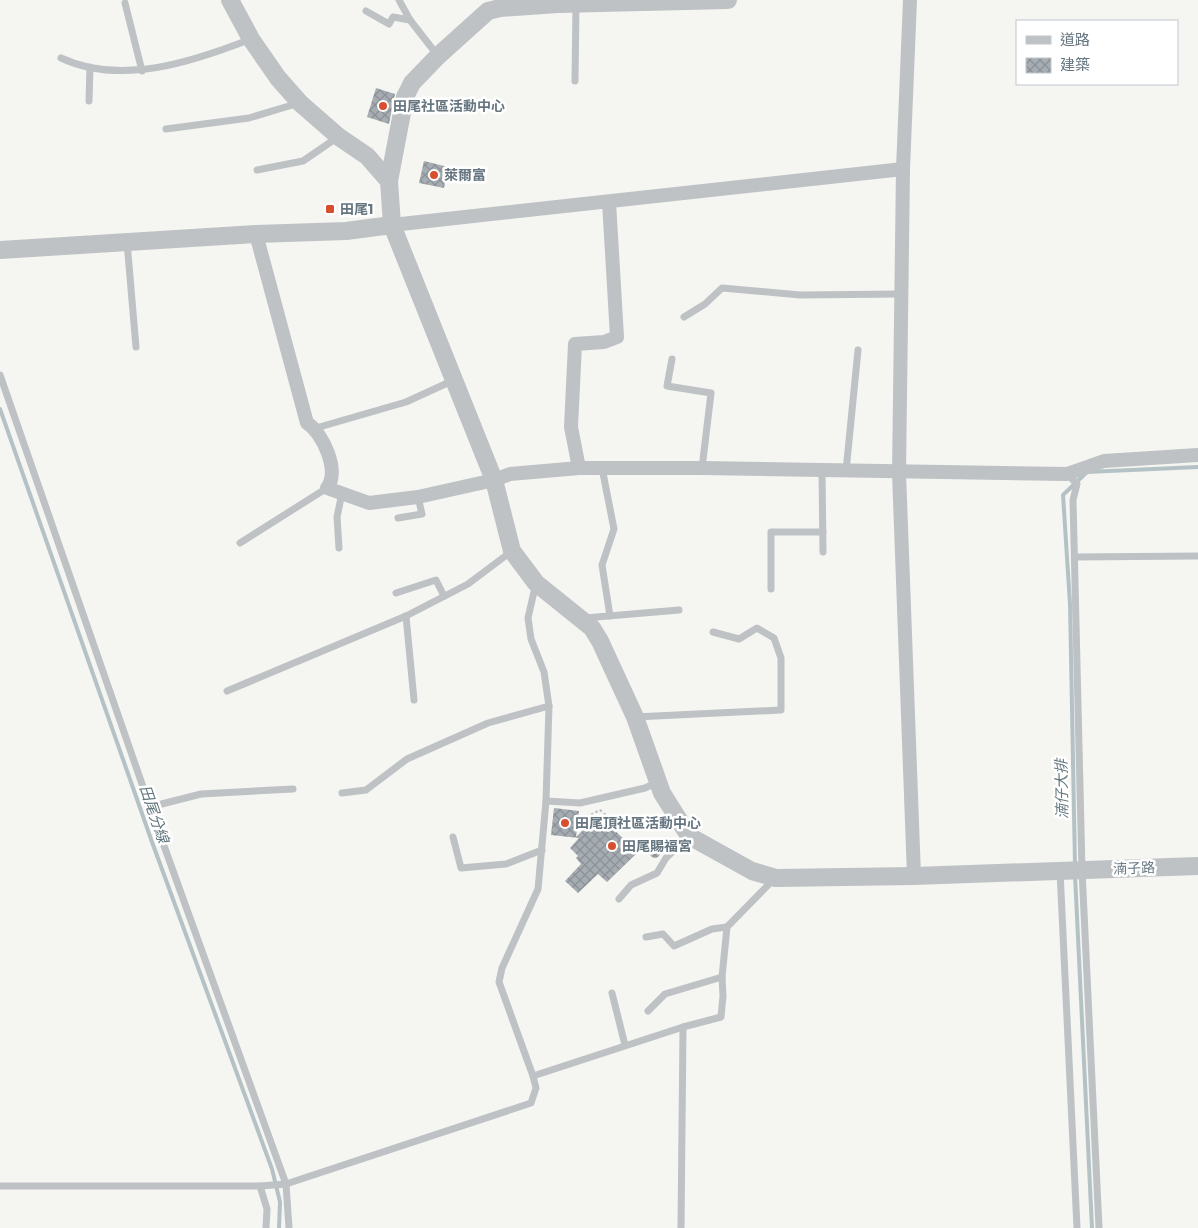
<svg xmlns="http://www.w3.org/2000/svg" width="1198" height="1228" viewBox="0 0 1198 1228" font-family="Montserrat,'Noto Sans TC',sans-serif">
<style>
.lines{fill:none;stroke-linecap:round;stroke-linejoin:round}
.stream{stroke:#b5c2c5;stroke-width:4}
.building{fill:url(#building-cross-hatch)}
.path{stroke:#b8bbbd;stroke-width:2;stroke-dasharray:2.5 2.5;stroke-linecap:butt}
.service{stroke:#bec2c5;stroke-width:7}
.minor{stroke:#bec2c5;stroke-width:14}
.tertiary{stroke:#bec2c5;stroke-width:18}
.poi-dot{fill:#d74f2f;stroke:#fff;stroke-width:2}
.labels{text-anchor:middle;stroke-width:5;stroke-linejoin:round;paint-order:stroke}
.poi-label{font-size:14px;font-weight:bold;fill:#667681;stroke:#fff;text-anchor:start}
.street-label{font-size:14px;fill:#667681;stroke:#fff}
.water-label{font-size:15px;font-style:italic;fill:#62777e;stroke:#fff}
</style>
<defs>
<pattern id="building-cross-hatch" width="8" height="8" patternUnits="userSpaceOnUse" patternTransform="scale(1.25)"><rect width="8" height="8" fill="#a6adb2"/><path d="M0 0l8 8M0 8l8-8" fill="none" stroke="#8b9196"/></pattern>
</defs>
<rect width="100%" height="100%" fill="#f5f5f2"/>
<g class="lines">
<g class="stream">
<polyline points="0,409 152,842 272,1169 280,1202 279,1228"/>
<polyline points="1075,865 1070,604 1063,495 1087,472 1198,467"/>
<polyline points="1075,875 1092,1228"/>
</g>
</g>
<g class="building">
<polygon points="376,88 395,94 389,124 367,117"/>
<polygon points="424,161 448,167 444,188 419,183"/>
<polygon points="554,808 579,811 576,837 596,817 603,816 607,819 608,824 627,842 634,845 638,852 607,882 598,874 578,893 565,881 581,864 576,858 578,856 570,848 579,838 551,835"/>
<circle cx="655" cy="853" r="5"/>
</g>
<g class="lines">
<polyline class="path" points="582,819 600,810 608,817"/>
<g class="service">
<polyline points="399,0 410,20 438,56"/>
<polyline points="125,3 142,71"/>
<polyline points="366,11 389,24 393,17 410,20"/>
<path d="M61,58C121,86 192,62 251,39"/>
<polyline points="575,81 576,5"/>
<polyline points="89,101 90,67"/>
<polyline points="166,129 249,118 299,103"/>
<polyline points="257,170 303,161 338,137"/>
<polyline points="127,242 136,347"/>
<polyline points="684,317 705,304 722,288 800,295 901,294"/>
<polyline points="672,359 667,386 711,393 702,468"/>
<polyline points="0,375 150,807 286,1184 289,1228"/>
<polyline points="316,428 406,402 454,380"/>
<polyline points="602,468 614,529 602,565 610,616"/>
<polyline points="822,471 823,552"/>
<polyline points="846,471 858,350"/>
<polyline points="1067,474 1077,484 1073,500 1082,870 1099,1228"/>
<polyline points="398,518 422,514 418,497"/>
<polyline points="240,543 327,488"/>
<polyline points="339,548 337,517 342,493"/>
<polyline points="1075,557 1198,556"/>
<polyline points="536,583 528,618 531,639 544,672 549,706 546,801 580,803 645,788 658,782"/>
<polyline points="771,589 771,532 823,532"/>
<polyline points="396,593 436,580 444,596"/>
<polyline points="406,616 414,700"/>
<polyline points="585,618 679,610"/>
<polyline points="227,691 406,616 468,584 512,551"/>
<polyline points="635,717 781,710 781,658 774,638 757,628 739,639 713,632"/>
<polyline points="342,793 366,790 407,759 488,723 549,706"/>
<polyline points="150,807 201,794 293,789"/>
<polyline points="453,837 461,868 506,864 542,850"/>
<polyline points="1060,871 1077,1228"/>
<polyline points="619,899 631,885 657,873 666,858 689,836"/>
<polyline points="646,937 663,934 674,946 712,929 727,927"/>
<polyline points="612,993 625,1045"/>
<polyline points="648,1011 665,994 722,977"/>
<polyline points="533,1076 683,1027"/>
<polyline points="0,1186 260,1186 286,1184 531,1103 536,1088 533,1076 499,982 502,968 538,889 546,801"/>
<polyline points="260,1186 267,1209 266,1228"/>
<polyline points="681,1228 683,1027 721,1017 723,996 722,977 727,927 775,878"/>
</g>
<g class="minor">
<polyline points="910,0 903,169 899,473 914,876"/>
<polyline points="392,225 903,169"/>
<path d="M256,234L307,423C323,433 340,471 327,488L369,503L418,497L494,480L510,474L579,468H702L1067,474L1104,461L1198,455"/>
<polyline points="579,468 571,427 575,344 604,342 617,337 609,202"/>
</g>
<g class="tertiary">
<polyline points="230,0 251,39 278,78 300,103 339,137 367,156 389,181"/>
<polyline points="728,0 558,4 500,8 488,11 438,56 412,83 405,97 389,181 392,225 494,480 512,551 536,583 592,628 600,641 635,717 662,793 689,836 752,871 776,878 914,876 1198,866"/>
<polyline points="0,250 256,234 346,231 392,225"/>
</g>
</g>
<g class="poi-dot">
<circle cx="383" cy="106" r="5"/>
<circle cx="434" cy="175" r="5"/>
<rect x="325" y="204" width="10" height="10" rx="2.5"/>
<circle cx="565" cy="823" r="5"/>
<circle cx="612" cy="846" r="5"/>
</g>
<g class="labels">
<g class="poi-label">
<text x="393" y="111">田尾社區活動中心</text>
<text x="444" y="180">萊爾富</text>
<text x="340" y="214">田尾1</text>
<text x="575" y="828">田尾頂社區活動中心</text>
<text x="622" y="851">田尾賜福宮</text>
</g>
<g class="street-label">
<text transform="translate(1134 868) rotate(-2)" y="5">湳子路</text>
</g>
<g class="water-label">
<text transform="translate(1062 789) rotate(-91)" y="5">湳仔大排</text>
<text transform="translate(154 814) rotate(71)" y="5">田尾分線</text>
</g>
</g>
<rect x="1016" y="20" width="162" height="65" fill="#ffffff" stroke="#c2c8cd"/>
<rect x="1026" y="36" width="25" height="8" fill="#bec2c5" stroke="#c2c8cd"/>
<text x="1060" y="45" font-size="15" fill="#667681">道路</text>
<rect x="1026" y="58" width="25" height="15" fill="url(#building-cross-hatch)" stroke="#c2c8cd"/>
<text x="1060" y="70" font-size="15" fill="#667681">建築</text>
</svg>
